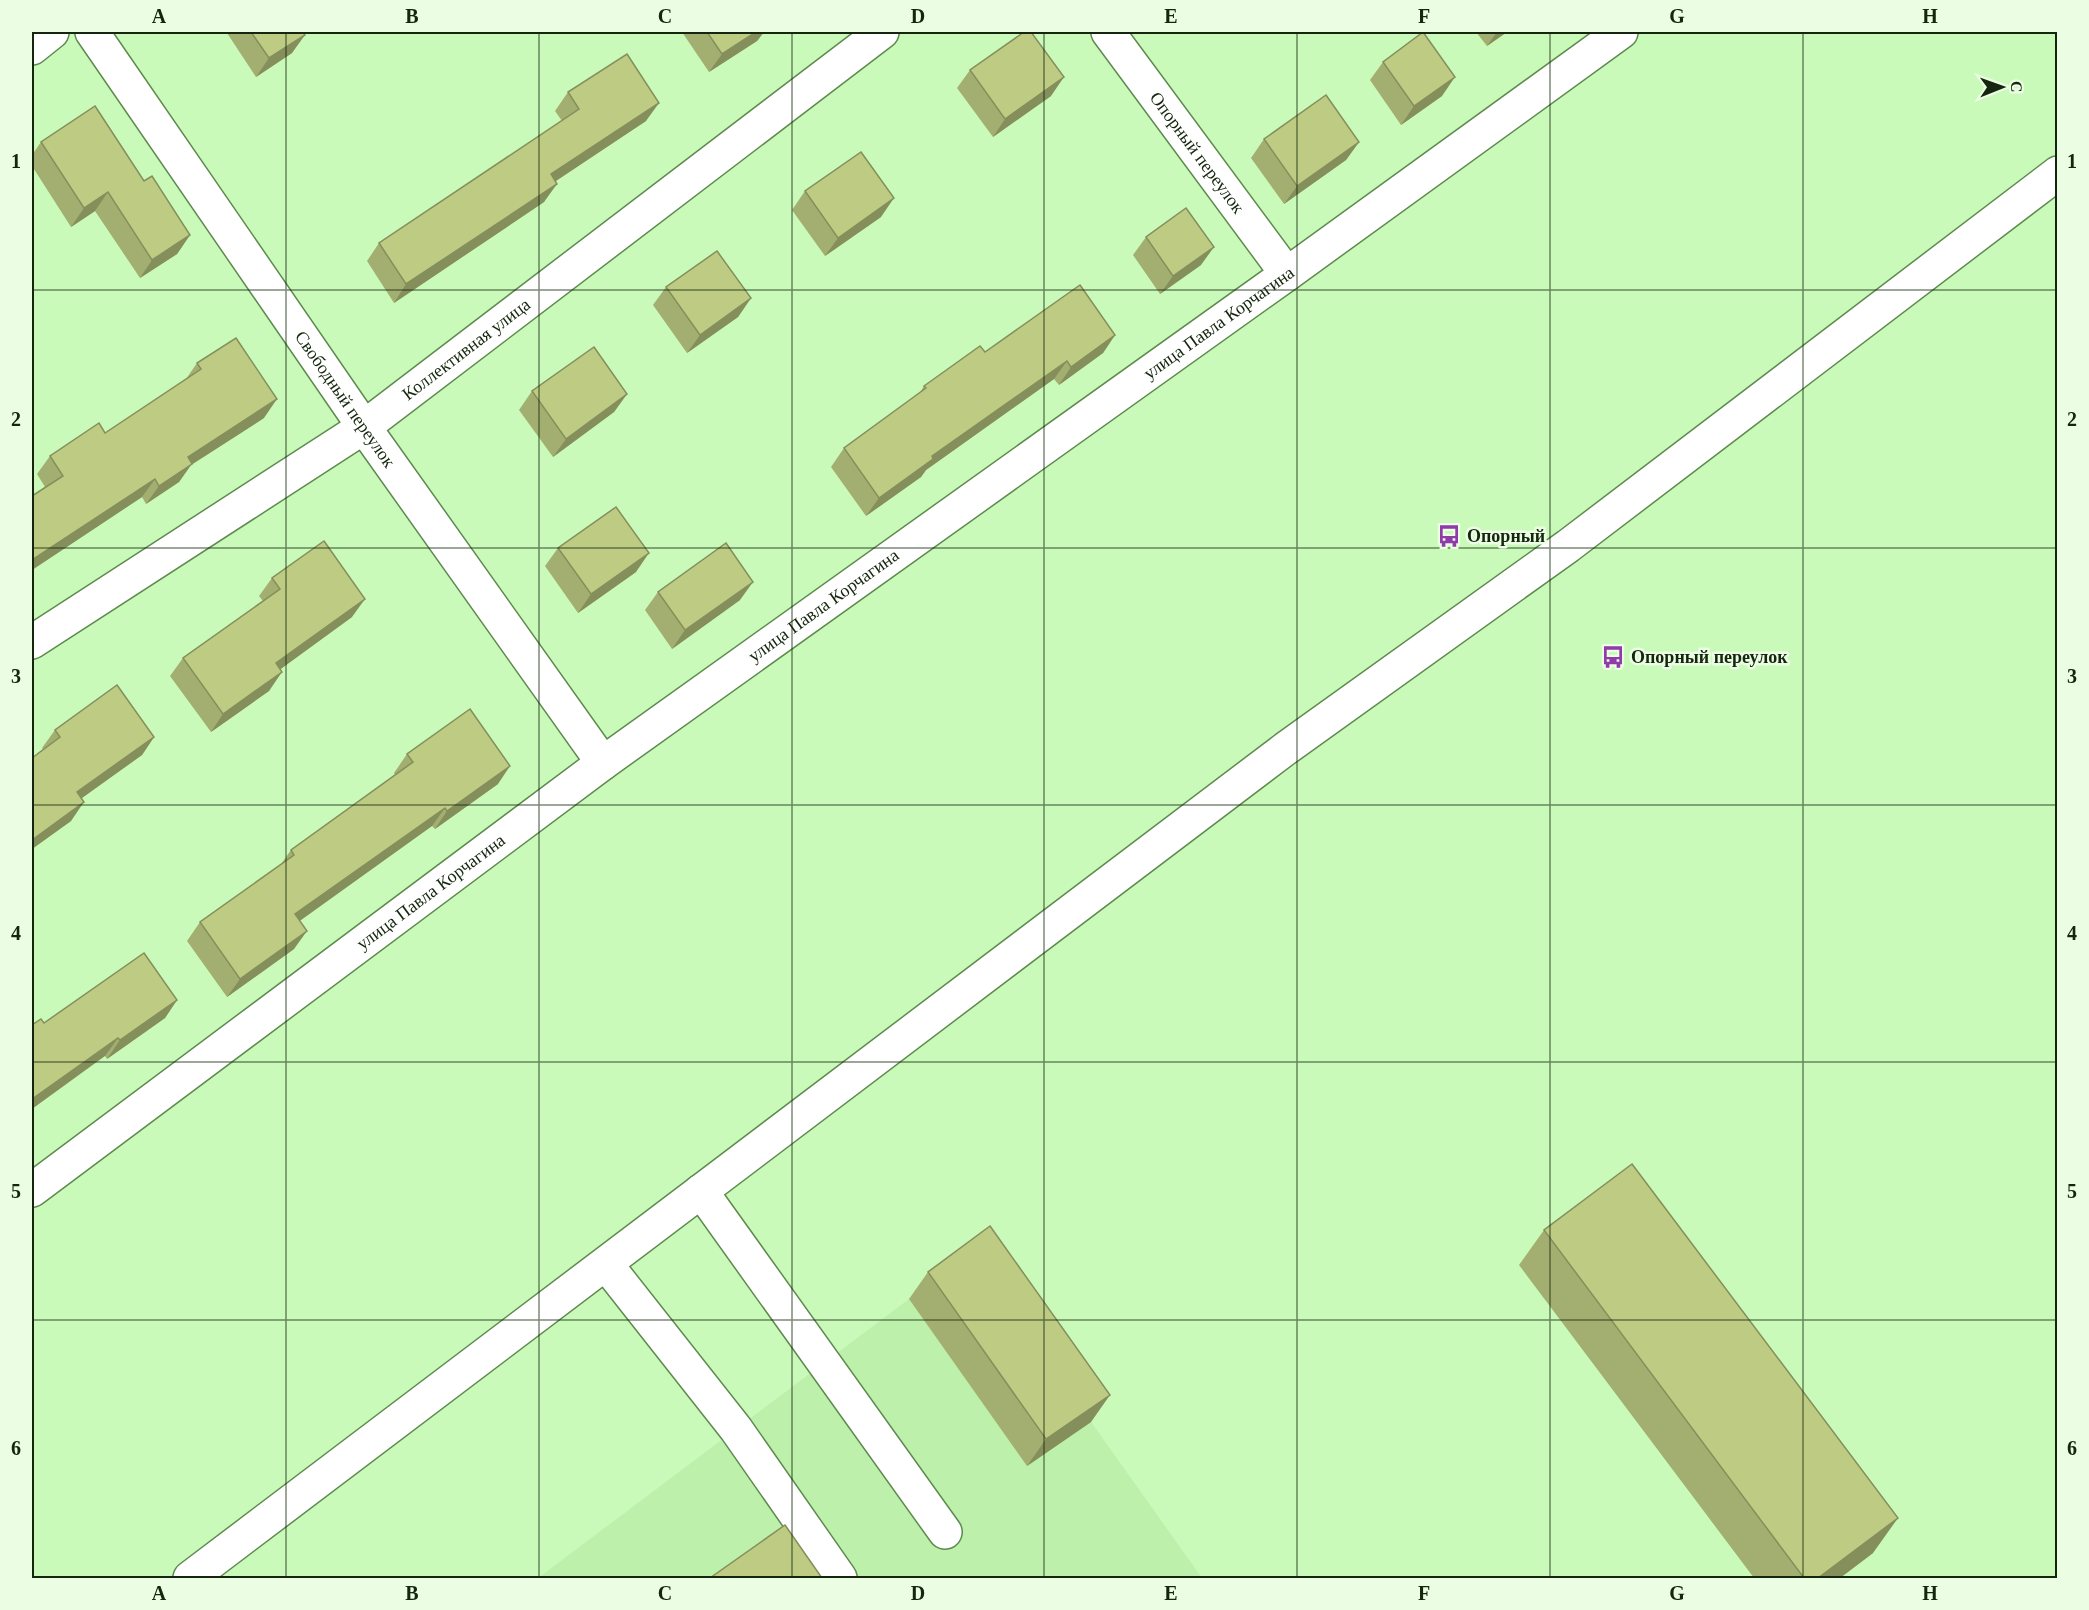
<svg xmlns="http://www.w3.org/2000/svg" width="2089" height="1610" viewBox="0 0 2089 1610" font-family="'Times New Roman',serif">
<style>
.built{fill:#bdf1ab}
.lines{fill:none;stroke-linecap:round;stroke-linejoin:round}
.minor-casing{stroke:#5f8a4f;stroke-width:36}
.minor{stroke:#fff;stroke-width:33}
.wall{fill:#a3af70}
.shaded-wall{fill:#848f5b}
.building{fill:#bdcc82;stroke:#848f5b;stroke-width:1.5}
.grid{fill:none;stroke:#14260d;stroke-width:1.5;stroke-opacity:0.55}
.labels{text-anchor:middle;stroke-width:5;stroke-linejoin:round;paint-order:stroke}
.street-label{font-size:18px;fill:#14260d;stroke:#ebfee4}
.poi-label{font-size:18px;font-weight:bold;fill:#14260d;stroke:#ebfee4;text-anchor:start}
.neatline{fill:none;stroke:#14260d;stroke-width:2}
.grid-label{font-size:20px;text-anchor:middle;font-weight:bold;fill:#14260d}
</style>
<rect width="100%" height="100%" fill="#cafaba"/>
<polygon class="built" points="971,1253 1202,1578 538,1578 909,1299"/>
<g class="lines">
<g class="minor-casing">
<g id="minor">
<path id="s1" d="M92,32L364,427L603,763"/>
<path id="s2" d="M1108,32L1287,274"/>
<polyline points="32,48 52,32"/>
<path id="s3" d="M32,642L364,427L882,32"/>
<path id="s4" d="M32,1190L603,763L1287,274L1621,32"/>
<polyline points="701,1191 945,1532"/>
<polyline points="606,1264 736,1429 840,1578"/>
<polyline points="190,1578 1285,749 1568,546 2058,173"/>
</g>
</g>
<use href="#minor" class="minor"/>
</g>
<g class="wall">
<polygon points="228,32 303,32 292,53 256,77 227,33"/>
<polygon points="682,32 764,32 757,41 709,72"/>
<polygon points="1476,32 1507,32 1487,46"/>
<polygon points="1383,62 1442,96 1401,125 1370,80"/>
<polygon points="970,70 1051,96 993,137 957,88"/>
<polygon points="568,92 646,121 555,181 544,202 394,303 367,261 379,243 562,121 555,111"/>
<polygon points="1264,139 1359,142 1346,160 1284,204 1251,158"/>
<polygon points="41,142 144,181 190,235 177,254 140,278 95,211 71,227 32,166 32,155"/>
<polygon points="805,191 881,217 825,256 792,210"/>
<polygon points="1146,237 1201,265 1160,294 1133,255"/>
<polygon points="666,287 751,298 738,317 687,353 653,305"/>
<polygon points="1115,335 1103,353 1059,385 1054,379 926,470 921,477 866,516 831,467 844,448 919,394 924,386 985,352"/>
<polygon points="197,363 264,418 191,465 179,482 146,504 142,497 32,570 32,496 45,487 37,474 50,456 105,433 186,379"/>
<polygon points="532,391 627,394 614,412 553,457 519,410"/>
<polygon points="558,548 636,572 578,613 545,566"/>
<polygon points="272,578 352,617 280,669 269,691 211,732 170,676 183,658 263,601 259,596"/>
<polygon points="658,592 740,600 672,649 645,610"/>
<polygon points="55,730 154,737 142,755 81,798 71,821 32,849 32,758 43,749 42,748"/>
<polygon points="407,754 498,784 435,829 432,826 300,920 294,949 227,997 187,941 200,922 281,864 291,850 395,775 394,773"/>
<polygon points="177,1000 165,1018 107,1059 105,1056 44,1023"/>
<polygon points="1544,1230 1873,1553 1840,1578 1754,1578 1519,1265"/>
<polygon points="928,1272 1091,1422 1027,1466 909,1299"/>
</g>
<g class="shaded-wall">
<polygon points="756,32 764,32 757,41 709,72 722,54"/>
<polygon points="1497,32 1507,32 1487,46"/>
<polygon points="305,35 292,53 256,77 269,58"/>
<polygon points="1064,77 1051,96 993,137 1005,119"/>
<polygon points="1455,77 1442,96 1401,125 1414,106"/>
<polygon points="659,103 646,121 538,193 551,174"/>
<polygon points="1359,142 1346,160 1284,204 1297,186"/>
<polygon points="557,184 544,202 394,303 406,284"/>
<polygon points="108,192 95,211 71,227 84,208"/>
<polygon points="894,198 881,217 825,256 838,238"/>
<polygon points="190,235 177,254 140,278 152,260"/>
<polygon points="1214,247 1201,265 1160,294 1173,276"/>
<polygon points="751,298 738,317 687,353 700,335"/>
<polygon points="1115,335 1103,353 1059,385 1071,367"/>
<polygon points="1067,361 1054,379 926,470 921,477 866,516 879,498 932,456"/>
<polygon points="627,394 614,412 553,457 566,439"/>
<polygon points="277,399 264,418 191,465 179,482 146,504 159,486 188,457"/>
<polygon points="155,479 142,497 32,570 32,560"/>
<polygon points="649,553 636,572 578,613 591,594"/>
<polygon points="753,582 740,600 672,649 685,630"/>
<polygon points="365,599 352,617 263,682 276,663"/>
<polygon points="282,672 269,691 211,732 223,714"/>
<polygon points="154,737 142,755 64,811 77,792"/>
<polygon points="510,766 498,784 435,829 447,811"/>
<polygon points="84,802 71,821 32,849 32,840"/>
<polygon points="445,808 432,826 283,933 295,914"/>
<polygon points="307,931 294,949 227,997 240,979"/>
<polygon points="177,1000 165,1018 107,1059 120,1040"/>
<polygon points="118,1038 105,1056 32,1109 32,1099"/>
<polygon points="1110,1395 1091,1422 1027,1466 1046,1439"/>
<polygon points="1898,1518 1873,1553 1840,1578 1818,1578"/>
</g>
<g class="building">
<polygon points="251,32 303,32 305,35 269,58"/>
<polygon points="707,32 756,32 722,54"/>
<polygon points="1024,32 1031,32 1064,77 1005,119 970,70"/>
<polygon points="1423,32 1455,77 1414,106 1383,62"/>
<polygon points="627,54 659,103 551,174 557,184 406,284 379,243 579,109 568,92"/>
<polygon points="1326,95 1359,142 1297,186 1264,139"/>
<polygon points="95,106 144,181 152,176 190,235 152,260 108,192 84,208 41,142"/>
<polygon points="861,152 894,198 838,238 805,191"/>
<polygon points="1186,208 1214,247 1173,276 1146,237"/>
<polygon points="717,251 751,298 700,335 666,287"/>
<polygon points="1080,285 1115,335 1071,367 1067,361 932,456 933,459 879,498 844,448 926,388 924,386 980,346 985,352"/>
<polygon points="236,338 277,399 188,457 192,464 159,486 155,479 32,560 32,496 63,476 50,456 99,423 105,433 201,369 197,363"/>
<polygon points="594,347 627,394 566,439 532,391"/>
<polygon points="616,507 649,553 591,594 558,548"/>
<polygon points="324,541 365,599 276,663 282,672 223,714 183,658 280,589 272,578"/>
<polygon points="726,543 753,582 685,630 658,592"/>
<polygon points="117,685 154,737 77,792 84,802 32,840 32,758 60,737 55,730"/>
<polygon points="470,709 510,766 447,811 445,808 295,914 307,931 240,979 200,922 294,855 291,850 413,762 407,754"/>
<polygon points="144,953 177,1000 120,1040 118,1038 32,1099 32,1025 41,1019 44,1023"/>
<polygon points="1632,1164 1898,1518 1818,1578 1804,1578 1544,1230"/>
<polygon points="990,1226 1110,1395 1046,1439 928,1272"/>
<polygon points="785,1525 822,1578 710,1578"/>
</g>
<path class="grid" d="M286,32V1578M539,32V1578M792,32V1578M1044,32V1578M1297,32V1578M1550,32V1578M1803,32V1578M32,290H2058M32,548H2058M32,805H2058M32,1062H2058M32,1320H2058"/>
<defs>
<g id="bus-bare" transform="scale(1.8)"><path d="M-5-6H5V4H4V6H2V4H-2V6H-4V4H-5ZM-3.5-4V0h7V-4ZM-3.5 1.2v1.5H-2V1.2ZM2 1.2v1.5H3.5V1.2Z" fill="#903ba9" stroke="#ebfee4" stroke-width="2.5" paint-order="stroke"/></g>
</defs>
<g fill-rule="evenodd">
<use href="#bus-bare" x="1449" y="536"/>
<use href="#bus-bare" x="1613" y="657"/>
</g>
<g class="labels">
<g class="street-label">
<text dy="6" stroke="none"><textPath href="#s2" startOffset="150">Опорный переулок</textPath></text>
<text dy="6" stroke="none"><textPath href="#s4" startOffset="1470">улица Павла Корчагина</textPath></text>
<text dy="6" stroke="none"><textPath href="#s3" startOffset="524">Коллективная улица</textPath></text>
<text dy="6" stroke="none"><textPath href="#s1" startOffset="446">Свободный переулок</textPath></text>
<text dy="6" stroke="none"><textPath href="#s4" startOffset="984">улица Павла Корчагина</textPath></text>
<text dy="6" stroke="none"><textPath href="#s4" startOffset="498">улица Павла Корчагина</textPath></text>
</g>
<g class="poi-label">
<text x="1467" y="542">Опорный</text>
<text x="1631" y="663">Опорный переулок</text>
</g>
</g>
<rect width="2089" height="1610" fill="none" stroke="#ebfee4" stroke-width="66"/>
<g transform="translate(2002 87) rotate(89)" stroke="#ebfee4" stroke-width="4.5" paint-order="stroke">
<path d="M0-4.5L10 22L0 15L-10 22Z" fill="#14260d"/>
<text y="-9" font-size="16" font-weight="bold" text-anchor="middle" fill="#14260d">С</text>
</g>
<rect x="33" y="33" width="2023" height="1544" class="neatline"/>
<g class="grid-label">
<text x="159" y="23">A</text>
<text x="412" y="23">B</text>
<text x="665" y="23">C</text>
<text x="918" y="23">D</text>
<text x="1171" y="23">E</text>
<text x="1424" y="23">F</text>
<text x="1677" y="23">G</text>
<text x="1930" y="23">H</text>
<text x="16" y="168">1</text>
<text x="2072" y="168">1</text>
<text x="16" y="426">2</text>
<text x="2072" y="426">2</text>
<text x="16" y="683">3</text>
<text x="2072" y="683">3</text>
<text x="16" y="940">4</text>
<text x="2072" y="940">4</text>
<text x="16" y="1198">5</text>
<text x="2072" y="1198">5</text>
<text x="16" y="1455">6</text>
<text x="2072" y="1455">6</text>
<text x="159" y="1600">A</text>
<text x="412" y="1600">B</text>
<text x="665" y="1600">C</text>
<text x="918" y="1600">D</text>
<text x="1171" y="1600">E</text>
<text x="1424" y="1600">F</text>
<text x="1677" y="1600">G</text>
<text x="1930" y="1600">H</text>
</g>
</svg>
